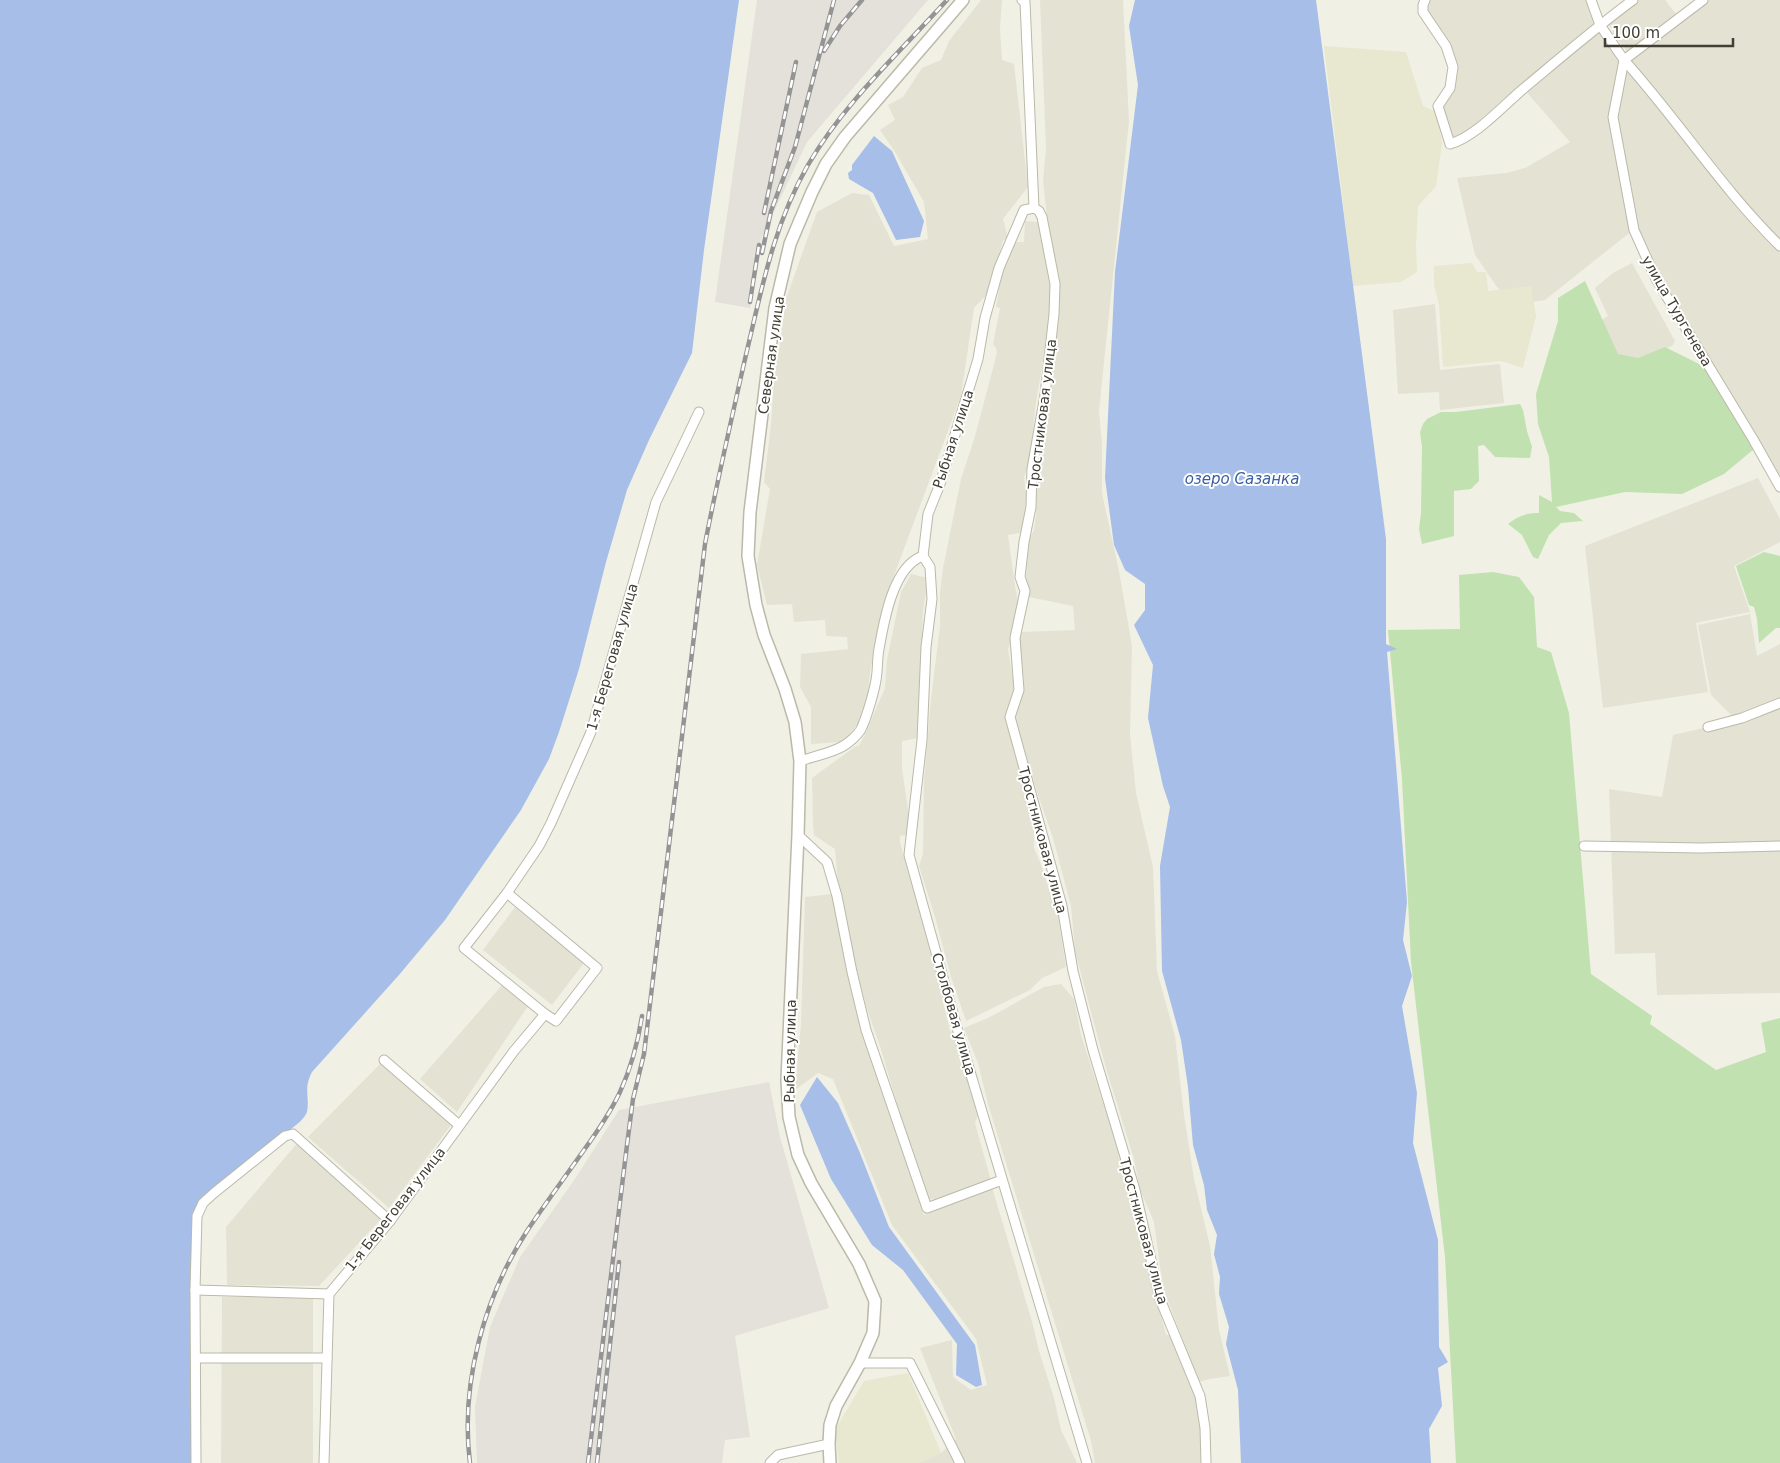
<svg xmlns="http://www.w3.org/2000/svg" width="1780" height="1463" viewBox="0 0 1780 1463" font-family="'DejaVu Sans',sans-serif">
<style>
.residential{fill:#e4e2d3}
.industrial{fill:#e3e1da}
.education{fill:#e8e7d0}
.green{fill:#c1e1b1}
.water{fill:#a6bee8}
.lines{fill:none;stroke-linecap:round;stroke-linejoin:round}
.minor-casing{stroke:#bbb9a8;stroke-width:11}
.tertiary-casing{stroke:#bbb9a8;stroke-width:14}
.minor{stroke:#fff;stroke-width:9}
.tertiary{stroke:#fff;stroke-width:11}
.rail-casing{stroke:#949494;stroke-width:4.5}
.rail{stroke:#fff;stroke-width:2.5;stroke-dasharray:8;stroke-linecap:butt}
.labels{text-anchor:middle;stroke-width:4;stroke-linejoin:round;paint-order:stroke}
.street-label{font-size:14px;fill:#424035;stroke:#fff}
.water-label{font-size:15px;font-style:italic;fill:#395fa3;stroke:#fff}
</style>
<rect width="100%" height="100%" fill="#f0f0e5"/>
<g class="residential">
<polygon points="981,0 1002,0 1000,28 1002,60 1014,64 1028,187 1003,219 1008,238 1003,240 988,293 974,308 961,396 886,597 870,671 868,697 859,721 850,735 840,742 811,744 811,707 800,687 801,654 848,649 847,637 826,636 825,620 794,622 792,604 767,605 757,565 770,489 764,482 771,424 775,365 780,344 786,299 817,212 852,193 869,195 894,246 928,239 924,202 895,152 880,130 895,120 888,105 903,97 922,68 941,60 949,41"/>
<polygon points="1040,0 1123,0 1129,121 1099,411 1102,445 1102,493 1119,571 1132,646 1130,734 1136,793 1153,867 1157,971 1175,1036 1184,1115 1194,1179 1210,1246 1219,1330 1230,1376 1210,1379 1199,1382 1163,1288 1154,1222 1140,1189 1134,1159 1106,1068 1090,1008 1075,951 1071,906 1053,838 1038,795 1014,716 1024,681 1020,642 1022,632 1075,630 1073,606 1029,597 1026,576 1029,540 1034,530 1036,514 1038,467 1053,383 1056,317 1060,301 1059,275 1050,242 1043,181 1046,147"/>
<polygon points="1425,0 1591,0 1624,60 1703,0 1780,0 1780,487 1656,279 1633,230 1545,300 1519,304 1497,287 1475,255 1457,178 1506,173 1525,168 1570,142 1524,89 1450,144 1438,106 1450,88 1453,67 1423,12"/>
<polygon points="1638,0 1665,0 1676,14 1627,51 1614,35 1608,22"/>
<polygon points="1025,221 1039,222 1050,288 1050,318 1035,409 1030,463 1024,477 1026,493 1025,532 1008,535 1015,586 1019,607 1008,650 1015,691 1011,737 1034,831 1034,848 1040,862 1058,916 1066,967 1042,978 1030,990 966,1021 952,980 935,917 919,866 923,854 924,781 931,699 940,626 940,593 943,568 961,479 975,436 996,357 997,350 993,344 1000,308 996,307 1002,273 1014,242 1024,242"/>
<polygon points="1632,263 1675,341 1672,346 1622,364 1602,320 1608,316 1595,288 1613,273"/>
<polygon points="1435,304 1440,370 1500,364 1504,403 1440,410 1439,392 1398,394 1393,310"/>
<polygon points="1758,478 1780,519 1780,542 1734,566 1750,612 1696,623 1708,692 1603,708 1585,546"/>
<polygon points="911,574 928,578 923,612 918,738 902,741 902,768 910,824 907,830 907,835 900,836 900,842 909,876 921,911 950,1031 955,1035 978,1115 975,1123 991,1181 941,1200 928,1199 900,1114 881,1049 866,1006 842,908 838,884 835,849 814,835 813,826 812,778 856,746 859,746 867,730 885,688 887,660 901,592"/>
<polygon points="1750,614 1757,656 1780,644 1780,993 1657,995 1655,953 1615,954 1609,789 1662,797 1673,735 1708,727 1735,719 1711,695 1698,625"/>
<polygon points="832,894 835,899 851,991 924,1215 992,1187 1033,1325 1039,1351 1054,1398 1061,1430 1077,1463 918,1463 941,1453 956,1439 920,1348 952,1340 953,1377 971,1390 987,1385 976,1339 892,1225 833,1079 818,1073 795,1090 801,1023 805,897"/>
<polygon points="515,907 584,963 552,1005 483,950"/>
<polygon points="503,984 528,1006 457,1112 420,1079"/>
<polygon points="1061,984 1074,999 1081,1035 1115,1140 1153,1290 1157,1301 1166,1335 1170,1335 1196,1393 1202,1430 1203,1463 1095,1463 1091,1441 988,1104 978,1063 964,1028 990,1017 1044,987"/>
<polygon points="381,1063 451,1125 389,1208 308,1137"/>
<polygon points="299,1141 384,1216 319,1286 227,1285 226,1227"/>
<polygon points="222,1297 313,1297 313,1463 221,1463"/>
</g>
<g class="industrial">
<polygon points="757,0 928,0 807,142 761,239 750,308 715,302"/>
<polygon points="769,1082 780,1137 829,1308 735,1336 750,1437 725,1440 722,1463 477,1463 475,1407 490,1327 520,1257 575,1179 619,1110"/>
</g>
<g class="education">
<polygon points="1324,46 1406,52 1423,106 1436,112 1442,143 1436,186 1418,206 1416,244 1417,272 1401,282 1353,286"/>
<polygon points="1472,263 1477,272 1486,272 1488,291 1531,286 1536,316 1523,368 1501,361 1443,367 1439,305 1434,286 1434,266"/>
<polygon points="908,1373 941,1453 918,1463 839,1463 835,1430 864,1381"/>
</g>
<g class="green">
<path d="M1585,281L1618,354L1638,358L1665,347L1703,366L1754,449L1724,474L1682,494L1625,492L1556,507L1560,511L1574,513L1584,522L1582,521L1561,523L1549,535L1538,559L1533,557L1522,535L1508,524C1518,516 1526,513 1539,513V495L1552,502L1549,457L1538,424L1536,394L1558,321V298Z"/>
<polygon points="1520,404 1523,410 1527,431 1532,447 1530,458 1495,457 1484,445 1478,446 1479,481 1471,489 1454,491 1454,536 1422,544 1419,529 1421,513 1422,447 1420,432 1423,424 1427,419 1441,412 1456,412"/>
<polygon points="1764,552 1780,556 1780,628 1776,628 1759,643 1757,619 1754,607 1749,605 1736,566"/>
<polygon points="1493,572 1519,577 1534,597 1537,647 1551,652 1569,713 1591,974 1652,1016 1650,1024 1716,1070 1766,1052 1761,1023 1780,1018 1780,1463 1456,1463 1445,1257 1411,962 1402,779 1388,630 1460,629 1459,575"/>
</g>
<g class="water">
<path d="M0,0H739L704,250L692,353L649,440L627,490L606,562L579,669L559,732L549,759L521,810L445,920L399,975L312,1072C303,1089 310,1097 307,1112C305,1117 300,1122 296,1125L241,1169L199,1208L193,1463H0Z"/>
<polygon points="1135,0 1316,0 1386,539 1386,644 1397,649 1387,652 1407,902 1403,940 1412,976 1402,1006 1417,1093 1413,1143 1438,1240 1439,1347 1448,1362 1438,1368 1442,1406 1429,1429 1431,1463 1241,1463 1238,1390 1226,1344 1229,1327 1219,1294 1220,1277 1214,1254 1217,1235 1207,1210 1204,1185 1193,1145 1188,1087 1181,1040 1162,971 1160,866 1170,807 1163,786 1148,718 1153,665 1134,625 1145,610 1145,584 1125,570 1114,545 1105,478 1115,272 1138,85 1129,26"/>
<polygon points="874,136 892,151 924,221 920,237 896,240 873,193 849,179 848,173 852,170 852,165"/>
<polygon points="817,1077 838,1103 860,1153 889,1227 975,1345 982,1385 976,1387 956,1375 957,1344 903,1270 872,1245 831,1179 800,1105"/>
</g>
<g class="lines">
<g class="minor-casing">
<g id="minor">
<path d="M1425,0L1423,5V12L1446,46L1453,67L1450,88L1438,106L1450,144C1475,137 1503,106 1523,89C1559,59 1595,28 1633,0"/>
<polyline points="1591,0 1600,25 1624,60 1613,117 1634,230 1656,279 1753,439 1780,487"/>
<path d="M1703,0L1624,60C1678,120 1722,189 1780,246"/>
<polyline points="1034,208 1039,211 1042,217 1055,284 1054,314 1045,395 1032,469 1031,507 1024,542 1020,577 1025,591 1015,638 1019,690 1010,717 1062,906 1073,971 1093,1050 1135,1190 1160,1299 1200,1396 1205,1428 1206,1463"/>
<polyline points="923,556 930,567 932,599 926,647 922,740 909,855 957,1028 1087,1463"/>
<polyline points="1708,727 1742,718 1780,703"/>
<path d="M800,761C815,756 837,752 849,742C854,738 860,732 862,727C867,716 874,692 876,680C878,669 877,659 879,649C884,621 893,566 923,556L928,514L940,484L978,359L985,318L999,268L1024,210L1034,208L1025,2L1022,0"/>
<polyline points="798,835 827,862 837,896 852,972 866,1030 927,1208 1002,1180"/>
<polyline points="1584,846 1701,848 1780,846"/>
<polyline points="545,1014 464,948 507,893 539,846 551,823 591,732 656,502 699,412"/>
<polyline points="384,1060 459,1125"/>
<polyline points="195,1290 329,1294"/>
<polyline points="196,1358 327,1358"/>
<polyline points="860,1363 910,1363 960,1463"/>
<polyline points="196,1463 195,1290 197,1216 203,1203 214,1193 285,1136 293,1134 390,1221"/>
<polyline points="324,1463 329,1294 390,1221 514,1051 545,1014 556,1021 597,968 507,893"/>
<polyline points="770,1463 778,1455 829,1444"/>
</g>
</g>
<g class="tertiary-casing">
<polyline id="tertiary" points="830,1463 829,1444 830,1425 836,1406 860,1363 873,1333 875,1301 859,1264 811,1183 798,1155 789,1117 787,1080 798,835 800,761 795,722 785,689 764,635 756,605 748,556 750,512 775,308 790,244 812,192 826,164 845,137 963,0"/>
</g>
<use href="#minor" class="minor"/>
<use href="#tertiary" class="tertiary"/>
<g class="rail-casing">
<g id="rail">
<polyline points="824,51 840,26 862,0"/>
<polyline points="764,213 796,62"/>
<polyline points="762,253 771,211 795,147 834,0"/>
<polyline points="750,302 759,245"/>
<path d="M470,1463C460,1384 484,1297 527,1231C545,1204 565,1177 584,1150C597,1132 610,1113 620,1092C631,1068 638,1042 642,1016"/>
<path d="M588,1463L627,1145L633,1099L644,1054L705,544C717,482 731,421 745,359C761,292 773,226 808,165C844,103 899,53 947,0"/>
<polyline points="597,1463 619,1262"/>
</g>
</g>
<use href="#rail" class="rail"/>
</g>
<g class="labels">
<g class="street-label">
<text transform="translate(1677 311) rotate(60)" y="5">улица Тургенева</text>
<text transform="translate(771 355) rotate(-82)" y="5">Северная улица</text>
<text transform="translate(1042 414) rotate(-83)" y="5">Тростниковая улица</text>
<text transform="translate(953 439) rotate(-72)" y="5">Рыбная улица</text>
<text transform="translate(612 657) rotate(-74)" y="5">1-я Береговая улица</text>
<text transform="translate(1043 840) rotate(75)" y="5">Тростниковая улица</text>
<text transform="translate(954 1014) rotate(74)" y="5">Столбовая улица</text>
<text transform="translate(790 1051) rotate(-89)" y="5">Рыбная улица</text>
<text transform="translate(395 1209) rotate(-52)" y="5">1-я Береговая улица</text>
<text transform="translate(1144 1231) rotate(75)" y="5">Тростниковая улица</text>
</g>
<g class="water-label">
<text x="1242" y="484">озеро Сазанка</text>
</g>
</g>
<path d="M1605 38v8h128v-8" fill="none" stroke="#424035" stroke-width="2.5"/>
<text x="1612" y="38" font-size="15" fill="#424035" stroke="#ffffff" stroke-width="4" paint-order="stroke">100 m</text>
</svg>
